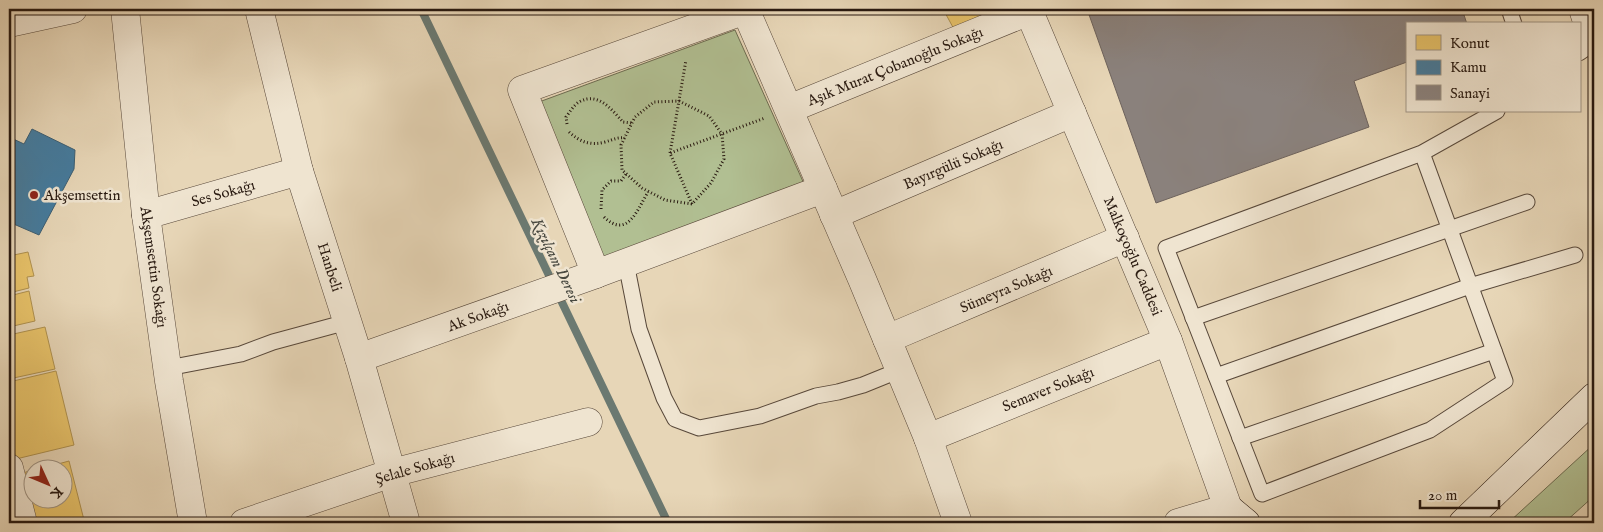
<svg xmlns="http://www.w3.org/2000/svg" width="1603" height="532" viewBox="0 0 1603 532" font-family="'IM FELL English',serif">
<style>
.green{fill:#b1bf92;stroke:#6c6c51}
.homes{fill:#e9c46a;stroke:#af914f}
.public{fill:#457b9d;stroke:#3c5e73}
.industry{fill:#8a817c;stroke:#6d625c}
.lines{fill:none;stroke-linecap:round;stroke-linejoin:round}
.stream{stroke:#6b7971;stroke-width:8}
.lane-casing{stroke:#58483a;stroke-width:17}
.street-casing{stroke:#58483a;stroke-width:29}
.secondary-casing{stroke:#281910;stroke-width:29}
.path{stroke:#281910;stroke-width:3;stroke-dasharray:1 2.5;stroke-linecap:butt}
.lane{stroke:#efe4d0;stroke-width:15}
.street{stroke:#efe4d0;stroke-width:28}
.secondary{stroke:#efe4d0;stroke-width:28}
.poi-dot{fill:#8f2418;stroke:#efe4d0;stroke-width:2}
.labels{text-anchor:middle;stroke-width:5;stroke-linejoin:round;paint-order:stroke}
.street-label{font-size:15px;fill:#281910;stroke:#efe4d0}
.poi-label{font-size:15px;fill:#281910;stroke:#efe4d0;text-anchor:start}
.water-label{font-size:16px;font-style:italic;fill:#494940;stroke:#efe4d0}
</style>
<rect width="100%" height="100%" fill="#e7d6b7"/>
<filter id="stains"><feTurbulence type="fractalNoise" baseFrequency=".004" numOctaves="4"/><feColorMatrix values="0 0 0 0 .2 0 0 0 0 .09 0 0 0 0 .02 0 0 0 .5 -.17"/></filter>
<radialGradient id="worn" r=".72"><stop offset=".6" stop-color="#630" stop-opacity="0"/><stop offset="1" stop-color="#630" stop-opacity=".3"/></radialGradient>
<g class="green">
<polygon points="735,30 805,186 603,263 539,102"/>
<polygon points="1594,444 1594,496 1564,523 1508,523"/>
</g>
<g class="homes">
<polygon points="943,9 1005,9 955,31"/>
<polygon points="28,252 34,276 27,277 29,288 9,293 9,256"/>
<polygon points="29,291 35,321 9,327 9,296"/>
<polygon points="45,327 55,369 9,379 9,335"/>
<polygon points="56,371 74,445 16,459 9,429 9,382"/>
<polygon points="69,461 84,520 71,523 33,523 20,474 32,470 32,500 62,500 62,470 36,470"/>
</g>
<polygon class="public" points="32,129 75,150 74,169 39,235 9,222 9,137 24,144"/>
<polygon class="industry" points="1087,9 1462,9 1467,24 1407,24 1407,62 1354,81 1369,127 1156,203"/>
<g class="lines">
<polyline class="stream" points="421,9 668,523"/>
<g class="lane-casing">
<g id="lane">
<polyline points="1509,9 1514,24"/>
<polyline points="1579,53 1594,43"/>
<polyline points="1422,153 1505,381 1430,430 1262,494 1166,248 1422,153 1497,111"/>
<polyline points="626,263 639,329 664,398 675,419 699,428 760,416 816,396 838,392 863,385 900,370"/>
<polyline points="1193,318 1527,202"/>
<polyline points="168,368 241,354 273,342 347,322"/>
<polyline points="1216,376 1470,286 1575,255"/>
<polyline points="1240,438 1494,351"/>
</g>
</g>
<g class="street-casing">
<g id="street">
<polyline points="125,9 146,215 169,381 193,523"/>
<polyline points="259,9 299,171 359,358 406,523"/>
<polyline points="745,9 862,279 928,438 958,523"/>
<polyline points="748,9 522,90 596,274 823,189"/>
<polyline points="1028,9 1168,341 1228,508 1178,523"/>
<polyline points="1583,9 1594,43"/>
<polyline points="9,23 73,9"/>
<polyline points="789,109 1029,11"/>
<polyline points="146,215 299,171"/>
<polyline points="834,215 1072,113"/>
<polyline points="887,339 1125,238"/>
<polyline points="359,358 596,274"/>
<polyline points="928,438 1168,341"/>
<polyline points="9,468 23,523"/>
<polyline points="244,523 392,473 588,422"/>
</g>
</g>
<g class="secondary-casing">
<g id="secondary">
<polyline points="1228,508 1246,523"/>
<polyline points="1463,523 1594,397"/>
</g>
</g>
<g class="path">
<polygon points="679,101 709,116 722,134 724,159 711,183 692,204 665,200 642,188 622,170 621,145 635,117 654,102"/>
<path d="M567,124L566,117C569,113 574,105 579,102C598,91 612,110 623,122L632,123"/>
<path d="M569,132C580,142 591,146 605,142C613,140 616,137 625,138"/>
<polyline points="670,153 686,60"/>
<polyline points="692,204 670,153 765,118"/>
<polyline points="601,209 602,190 611,181 621,181 626,174"/>
<path d="M604,217C628,240 638,208 648,192"/>
</g>
<use href="#lane" class="lane"/>
<use href="#street" class="street"/>
<use href="#secondary" class="secondary"/>
</g>
<circle class="poi-dot" cx="34" cy="195" r="5"/>
<g class="labels">
<g class="street-label">
<text transform="translate(895 66) rotate(-22)" y="5">Aşık Murat Çobanoğlu Sokağı</text>
<text transform="translate(953 164) rotate(-23)" y="5">Bayırgülü Sokağı</text>
<text transform="translate(223 193) rotate(-16)" y="5">Ses Sokağı</text>
<text transform="translate(1133 256) rotate(67)" y="5">Malkoçoğlu Caddesi</text>
<text transform="translate(154 267) rotate(82)" y="5">Akşemsettin Sokağı</text>
<text transform="translate(330 267) rotate(72)" y="5">Hanbeli</text>
<text transform="translate(1006 289) rotate(-23)" y="5">Sümeyra Sokağı</text>
<text transform="translate(478 316) rotate(-20)" y="5">Ak Sokağı</text>
<text transform="translate(1048 389) rotate(-22)" y="5">Semaver Sokağı</text>
<text transform="translate(415 468) rotate(-16)" y="5">Şelale Sokağı</text>
</g>
<g class="poi-label">
<text x="44" y="200">Akşemsettin</text>
</g>
<g class="water-label">
<text transform="translate(557 260) rotate(64)" y="6">Kızılçam Deresi</text>
</g>
</g>
<rect width="1603" height="532" fill="none" stroke="#e7d6b7" stroke-width="30"/>
<rect x="10" y="10" width="1583" height="512" fill="none" stroke="#281910" stroke-width="2.5"/>
<rect x="15" y="15" width="1573" height="502" fill="none" stroke="#281910"/>
<rect x="1406" y="22" width="175" height="90" fill="#efe4d0" stroke="#9f9383"/>
<rect x="1416" y="35" width="25" height="15" fill="#e9c46a" stroke="#9f9383"/>
<text x="1450" y="48" font-size="15" fill="#281910">Konut</text>
<rect x="1416" y="60" width="25" height="15" fill="#457b9d" stroke="#9f9383"/>
<text x="1450" y="72" font-size="15" fill="#281910">Kamu</text>
<rect x="1416" y="85" width="25" height="15" fill="#8a817c" stroke="#9f9383"/>
<text x="1450" y="98" font-size="15" fill="#281910">Sanayi</text>
<g transform="translate(48 484) rotate(134)"><circle r="24" fill="#efe4d0" stroke="#9f9383"/>
<path d="M0-4L9 19L0 12L-9 19Z" fill="#8f2418"/>
<text y="-8" font-size="14" font-weight="bold" text-anchor="middle" fill="#281910">K</text>
</g>
<path d="M1420 500v8h79v-8" fill="none" stroke="#281910" stroke-width="2.5"/>
<text x="1428" y="500" font-size="15" fill="#281910" stroke="#efe4d0" stroke-width="4" paint-order="stroke">20 m</text>
<rect width="100%" height="100%" filter="url(#stains)"/>
<rect width="100%" height="100%" fill="url(#worn)"/>
</svg>
